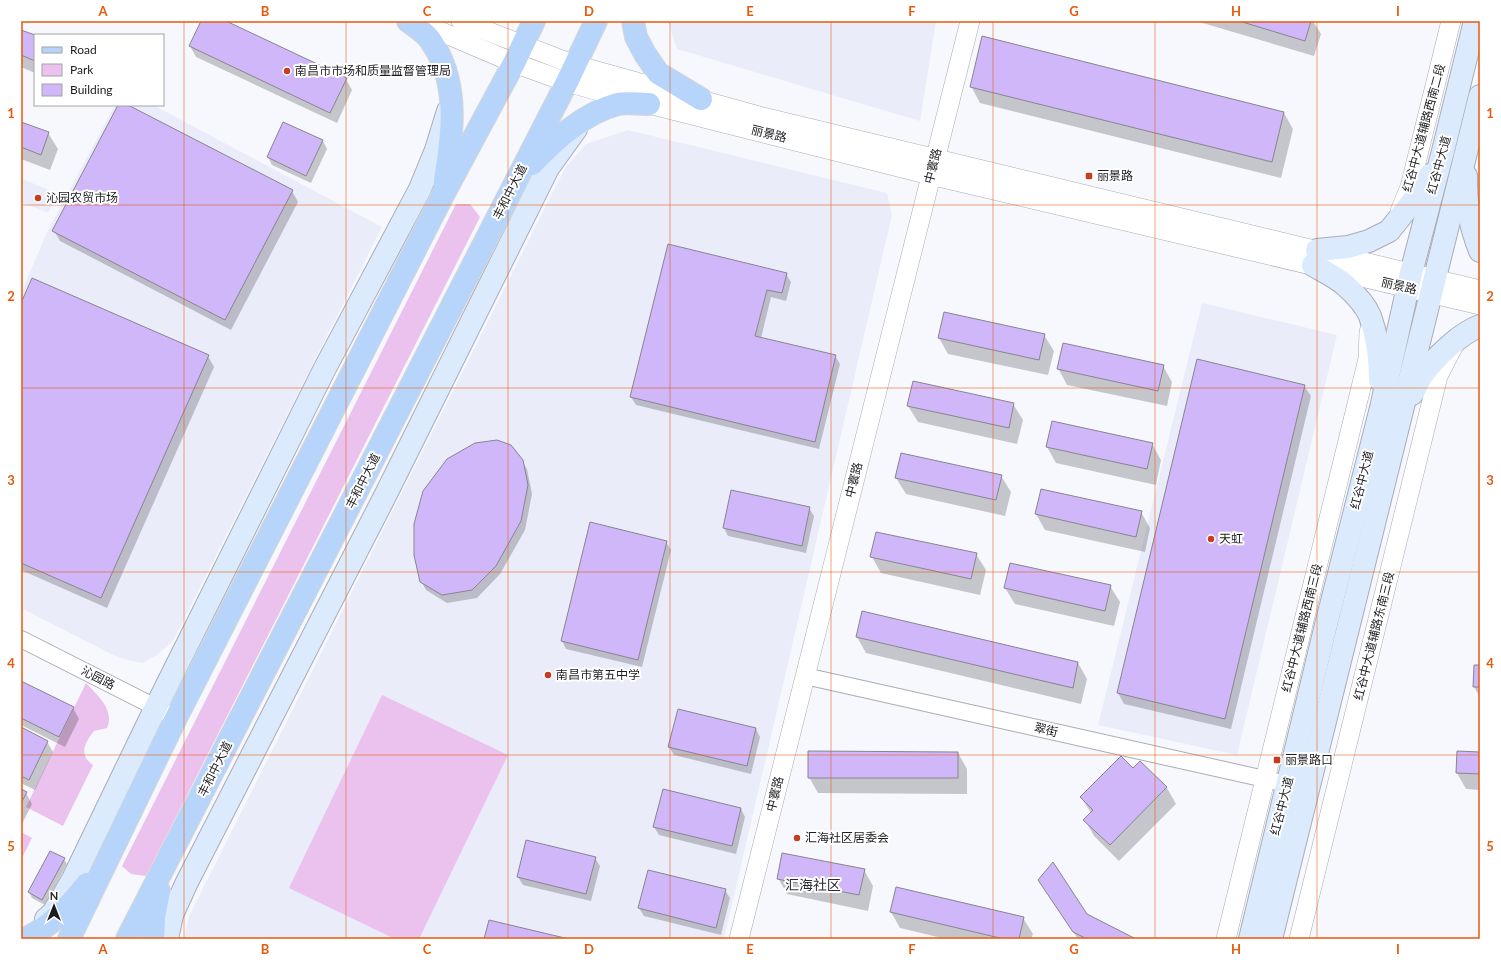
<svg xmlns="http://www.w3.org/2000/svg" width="1501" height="960" viewBox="0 0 1501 960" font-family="Lato,'Noto Sans SC',sans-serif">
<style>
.built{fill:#eaecfa}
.green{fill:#ebc1ee}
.shadow{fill:#0003}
.building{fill:#cfb7f9;stroke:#88858e}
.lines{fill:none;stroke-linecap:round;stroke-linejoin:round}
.minor-casing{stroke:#aaacb5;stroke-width:18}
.tertiary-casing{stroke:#aaacb5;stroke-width:20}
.secondary-casing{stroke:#aaacb5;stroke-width:24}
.primary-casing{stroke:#d6d6d7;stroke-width:24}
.minor{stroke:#fff;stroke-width:16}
.tertiary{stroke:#fff;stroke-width:19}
.secondary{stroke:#dbeafc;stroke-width:22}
.primary{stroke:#b7d4fa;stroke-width:22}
.grid{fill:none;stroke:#e8590c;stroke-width:1;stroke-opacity:0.55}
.poi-dot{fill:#c73d20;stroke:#fff;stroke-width:1.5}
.labels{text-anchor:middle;stroke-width:4;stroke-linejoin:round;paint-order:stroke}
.poi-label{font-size:12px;fill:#1c1c20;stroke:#fff;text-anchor:start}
.street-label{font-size:12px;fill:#1c1c20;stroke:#fff}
.quarter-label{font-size:14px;fill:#2a2b32;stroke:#fff}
.neatline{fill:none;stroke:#e8590c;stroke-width:1.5}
.grid-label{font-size:13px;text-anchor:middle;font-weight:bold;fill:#e8590c}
</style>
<rect width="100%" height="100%" fill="#f7f8fe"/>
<g class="built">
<polygon points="668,21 936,21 920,121 677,49"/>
<polygon points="115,105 153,105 382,227 173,641 157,655 143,663 127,660 113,655 21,608 21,293 47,232"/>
<polygon points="628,130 887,193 892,215 724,939 184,939 189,916 565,168 586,144"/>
<polygon points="21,178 57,194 48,213 21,202"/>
<polygon points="1202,303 1337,335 1237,755 1098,725"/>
</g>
<g class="green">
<polygon points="456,204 470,204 480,217 146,876 131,874 122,866"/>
<path d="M86,683C98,696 115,710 107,728L94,731C85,742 78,755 93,765L63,826L26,807Z"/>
<polygon points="382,695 508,755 419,939 395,939 289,888"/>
<polygon points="21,832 32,838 21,860"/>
</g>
<g class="shadow">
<polygon points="202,21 224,21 346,79 352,90 337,123 196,57 190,46"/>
<polygon points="1196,21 1313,21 1321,34 1314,56"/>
<polygon points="21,31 35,36 35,73 21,67"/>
<polygon points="971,86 1284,113 1293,129 1281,178 980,103"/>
<polygon points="119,105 126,105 292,191 298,202 231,330 60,241 54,231"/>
<polygon points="21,123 48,133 58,149 50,170 21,159"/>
<polygon points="284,123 323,141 327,149 311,183 272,165 268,157"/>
<polygon points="786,274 791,282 786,301 771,297 761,338 835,356 840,364 819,449 636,405 631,397"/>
<polygon points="21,305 208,356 214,367 107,608 21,570"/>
<polygon points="1044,335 1054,351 1048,375 948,354 939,338"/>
<polygon points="1163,366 1172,382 1167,406 1067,385 1058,368"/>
<polygon points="1304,386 1311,396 1231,729 1124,704 1118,693"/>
<polygon points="1013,404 1023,420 1017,444 918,422 908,406"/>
<polygon points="1152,444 1161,460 1156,485 1056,463 1047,447"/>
<polygon points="522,461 527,469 532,494 525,530 500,574 477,598 447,603 426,590 421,581"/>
<polygon points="1001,476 1011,492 1005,516 906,494 896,478"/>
<polygon points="1042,490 1141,512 1150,528 1145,552 1045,530 1036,514"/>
<polygon points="809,508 814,516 806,553 728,536 724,528"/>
<polygon points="666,542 671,550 642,667 566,649 562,641"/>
<polygon points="976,554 986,570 980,595 881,573 872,557"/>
<polygon points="1011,564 1110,586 1120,602 1114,626 1015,604 1005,588"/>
<polygon points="862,613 1078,663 1087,679 1081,704 866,653 857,637"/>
<polygon points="1480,666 1480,697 1474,687"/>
<polygon points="21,682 73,708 79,719 65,747 21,725"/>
<polygon points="21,729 47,742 53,752 35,790 21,783"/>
<polygon points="756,729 760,737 751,774 674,755 669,747"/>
<polygon points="958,753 967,769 967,794 818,793 809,777"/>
<polygon points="1480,753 1480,790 1466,789 1457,773"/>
<polygon points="1140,762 1167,788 1176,804 1119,861 1094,836 1085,820 1091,813 1081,797 1133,769"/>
<polygon points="21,791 26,793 32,804 21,826"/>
<polygon points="741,809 745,817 736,854 659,835 654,827"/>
<polygon points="595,858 600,866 591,901 523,885 518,877"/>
<polygon points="64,859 67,864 45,905 32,898 29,892"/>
<polygon points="864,870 873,886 868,911 787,894 778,878"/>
<polygon points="1039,880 1086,914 1134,939 1078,939"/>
<polygon points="725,890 730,898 721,935 644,916 639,908"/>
<polygon points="891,912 1023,918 1033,934 1031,939 946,939 900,928"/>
</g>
<g class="building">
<polygon points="201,21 226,21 347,78 330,113 189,46"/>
<polygon points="1239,21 1311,21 1305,41"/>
<polygon points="21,30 35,35 35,61 21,55"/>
<polygon points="982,36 1284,112 1272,162 970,87"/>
<polygon points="118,105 128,105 293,190 225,320 52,231"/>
<polygon points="21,122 49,132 41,155 21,147"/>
<polygon points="283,122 323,140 306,176 267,157"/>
<polygon points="668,244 787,273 782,293 767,290 755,336 836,355 815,442 630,397"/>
<polygon points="32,278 209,355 101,598 21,563 21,303"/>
<polygon points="944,312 1045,334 1039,360 938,338"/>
<polygon points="1063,343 1164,365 1158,391 1057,369"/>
<polygon points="1197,359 1305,385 1225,719 1117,693"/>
<polygon points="913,381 1014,403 1009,428 907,406"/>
<polygon points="1052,421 1153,443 1147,469 1046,447"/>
<polygon points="497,440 511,445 523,460 528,485 521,521 496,566 472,590 442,595 420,582 414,555 414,524 423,491 447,459 475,443"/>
<polygon points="901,453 1002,475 996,500 895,478"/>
<polygon points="1041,489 1142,511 1136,537 1035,514"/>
<polygon points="731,490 810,507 802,546 723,528"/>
<polygon points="590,522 667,541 638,660 561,641"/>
<polygon points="876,532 977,553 971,579 870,557"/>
<polygon points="1010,563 1111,585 1105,611 1004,588"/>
<polygon points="862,611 1078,662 1073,688 856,637"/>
<polygon points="1474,665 1480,665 1480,687 1473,687"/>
<polygon points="21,681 74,707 59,737 21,718"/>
<polygon points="678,709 756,728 747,766 668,747"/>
<polygon points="21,727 48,741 29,780 21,776"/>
<polygon points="808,751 958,752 958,778 808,778"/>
<polygon points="1457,751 1480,752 1480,774 1456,773"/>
<polygon points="1121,756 1133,768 1140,761 1167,787 1110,845 1083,820 1093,810 1080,797"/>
<polygon points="21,789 27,792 21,803"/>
<polygon points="663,789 741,808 732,846 653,827"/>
<polygon points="526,840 596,857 586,894 517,877"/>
<polygon points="50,851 65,858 42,900 28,892"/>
<polygon points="782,853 865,869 859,895 777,879"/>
<polygon points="1053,862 1087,914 1136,939 1087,939 1073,932 1038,880"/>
<polygon points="648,870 726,889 716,928 638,908"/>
<polygon points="896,887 1024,917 1019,939 1004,939 890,912"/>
<polygon points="489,920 569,939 484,939"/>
</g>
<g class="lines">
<g class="minor-casing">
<g id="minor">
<polyline points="21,639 165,712"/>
<polyline points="805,676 1287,784"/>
</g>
</g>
<g class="tertiary-casing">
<g id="tertiary">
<polyline points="416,21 514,63 567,82 609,94 930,175 1480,305"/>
<polyline points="461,21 575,65 755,115 1480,290"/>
<polyline points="1400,211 1410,187 1451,21"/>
<polyline points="739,939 970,21"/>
<polyline points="1226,939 1368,359 1369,332"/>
<polyline points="1299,939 1438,376 1454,345"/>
</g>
</g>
<g class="secondary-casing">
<g id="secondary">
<path d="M1466,176C1465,201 1471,228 1480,251"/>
<polyline points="1317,250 1348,247 1369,241 1389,231 1418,195 1430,175"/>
<path d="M1313,265C1323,271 1336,277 1345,285C1354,293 1365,304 1370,316C1377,335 1380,359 1380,380"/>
<path d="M1412,394C1416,387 1419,380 1423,374C1435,358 1460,333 1480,326"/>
<polyline points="46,919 53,913 73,879 156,707 324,370 420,189 436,150 448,111"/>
<polyline points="167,939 172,915 187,882 385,496 548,168 576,129"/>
<polyline points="1250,939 1325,629 1381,408 1411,273 1443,151 1475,21"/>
<polyline points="1271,939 1480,96"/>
</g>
</g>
<g class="primary-casing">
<g id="primary">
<path d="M408,21C415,26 422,31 427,36C431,40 433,45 436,49C459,89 452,137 445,181"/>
<polyline points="633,21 636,37 645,54 658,73 701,99"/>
<path d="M532,164C556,139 584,113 618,104C627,102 639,104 649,104"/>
<path d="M25,939C53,925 67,908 87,884"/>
<polyline points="69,939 176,718 443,195 514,63 534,21"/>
<polyline points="127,939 567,82 596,21"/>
<polyline points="153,939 154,917 159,891"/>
</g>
</g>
<use href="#minor" class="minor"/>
<use href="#tertiary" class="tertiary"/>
<use href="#secondary" class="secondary"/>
<use href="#primary" class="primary"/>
</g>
<path class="grid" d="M184,21V939M346,21V939M508,21V939M670,21V939M831,21V939M993,21V939M1155,21V939M1317,21V939M21,205H1480M21,388H1480M21,572H1480M21,755H1480"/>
<g class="poi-dot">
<circle cx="287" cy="71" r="4"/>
<rect x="1085" y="172" width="8" height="8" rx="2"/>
<circle cx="38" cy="198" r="4"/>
<circle cx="1211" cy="539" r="4"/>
<circle cx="548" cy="675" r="4"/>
<rect x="1273" y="756" width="8" height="8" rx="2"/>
<circle cx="797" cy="838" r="4"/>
</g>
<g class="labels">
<g class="poi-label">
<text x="295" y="75">南昌市市场和质量监督管理局</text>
<text x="1097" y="180">丽景路</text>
<text x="46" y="202">沁园农贸市场</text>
<text x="1219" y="543">天虹</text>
<text x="556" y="679">南昌市第五中学</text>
<text x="1285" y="764">丽景路口</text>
<text x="805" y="842">汇海社区居委会</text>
</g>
<g class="street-label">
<text transform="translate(1424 128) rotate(-75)" y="4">红谷中大道辅路西南二段</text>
<text transform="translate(769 134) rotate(14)" y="4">丽景路</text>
<text transform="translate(1439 165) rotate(-75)" y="4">红谷中大道</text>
<text transform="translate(933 166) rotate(-76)" y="4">中寰路</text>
<text transform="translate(510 192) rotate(-63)" y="4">丰和中大道</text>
<text transform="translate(1399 286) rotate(13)" y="4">丽景路</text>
<text transform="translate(854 480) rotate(-76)" y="4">中寰路</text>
<text transform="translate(1362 480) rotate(-76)" y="4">红谷中大道</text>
<text transform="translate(363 481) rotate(-63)" y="4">丰和中大道</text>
<text transform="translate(1302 628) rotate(-76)" y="4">红谷中大道辅路西南三段</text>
<text transform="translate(1374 636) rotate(-76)" y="4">红谷中大道辅路东南三段</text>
<text transform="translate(98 678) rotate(27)" y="4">沁园路</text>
<text transform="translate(1046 730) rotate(13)" y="4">翠街</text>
<text transform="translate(215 769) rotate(-63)" y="4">丰和中大道</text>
<text transform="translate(775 794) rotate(-76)" y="4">中寰路</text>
<text transform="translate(1282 806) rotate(-76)" y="4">红谷中大道</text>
</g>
<g class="quarter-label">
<text x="813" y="890">汇海社区</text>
</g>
</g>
<rect width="1501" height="960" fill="none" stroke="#ffffff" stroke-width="44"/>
<rect x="34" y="34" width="130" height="72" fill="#ffffff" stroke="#a4a4a6"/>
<rect x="42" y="47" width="20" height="6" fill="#b7d4fa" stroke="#a4a4a6"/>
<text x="70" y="54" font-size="12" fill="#1c1c20">Road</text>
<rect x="42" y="64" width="20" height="12" fill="#ebc1ee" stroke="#a4a4a6"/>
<text x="70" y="74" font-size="12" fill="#1c1c20">Park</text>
<rect x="42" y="84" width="20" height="12" fill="#cfb7f9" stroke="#a4a4a6"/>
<text x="70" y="94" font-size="12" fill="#1c1c20">Building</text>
<g transform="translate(54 906)" stroke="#ffffff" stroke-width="3" paint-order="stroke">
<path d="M0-3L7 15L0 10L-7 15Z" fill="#1c1c20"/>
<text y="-6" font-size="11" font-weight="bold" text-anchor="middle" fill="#1c1c20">N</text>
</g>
<rect x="22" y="22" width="1457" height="916" class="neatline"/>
<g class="grid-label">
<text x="103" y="16">A</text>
<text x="265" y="16">B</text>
<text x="427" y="16">C</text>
<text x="589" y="16">D</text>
<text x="750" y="16">E</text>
<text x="912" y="16">F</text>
<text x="1074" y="16">G</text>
<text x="1236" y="16">H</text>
<text x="1398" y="16">I</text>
<text x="11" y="118">1</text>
<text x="1490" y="118">1</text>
<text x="11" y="301">2</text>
<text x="1490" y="301">2</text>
<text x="11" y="485">3</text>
<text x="1490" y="485">3</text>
<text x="11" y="668">4</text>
<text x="1490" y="668">4</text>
<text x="11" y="851">5</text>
<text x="1490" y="851">5</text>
<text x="103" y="954">A</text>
<text x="265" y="954">B</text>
<text x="427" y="954">C</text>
<text x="589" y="954">D</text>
<text x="750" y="954">E</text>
<text x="912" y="954">F</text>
<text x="1074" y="954">G</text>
<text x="1236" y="954">H</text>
<text x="1398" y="954">I</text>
</g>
</svg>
